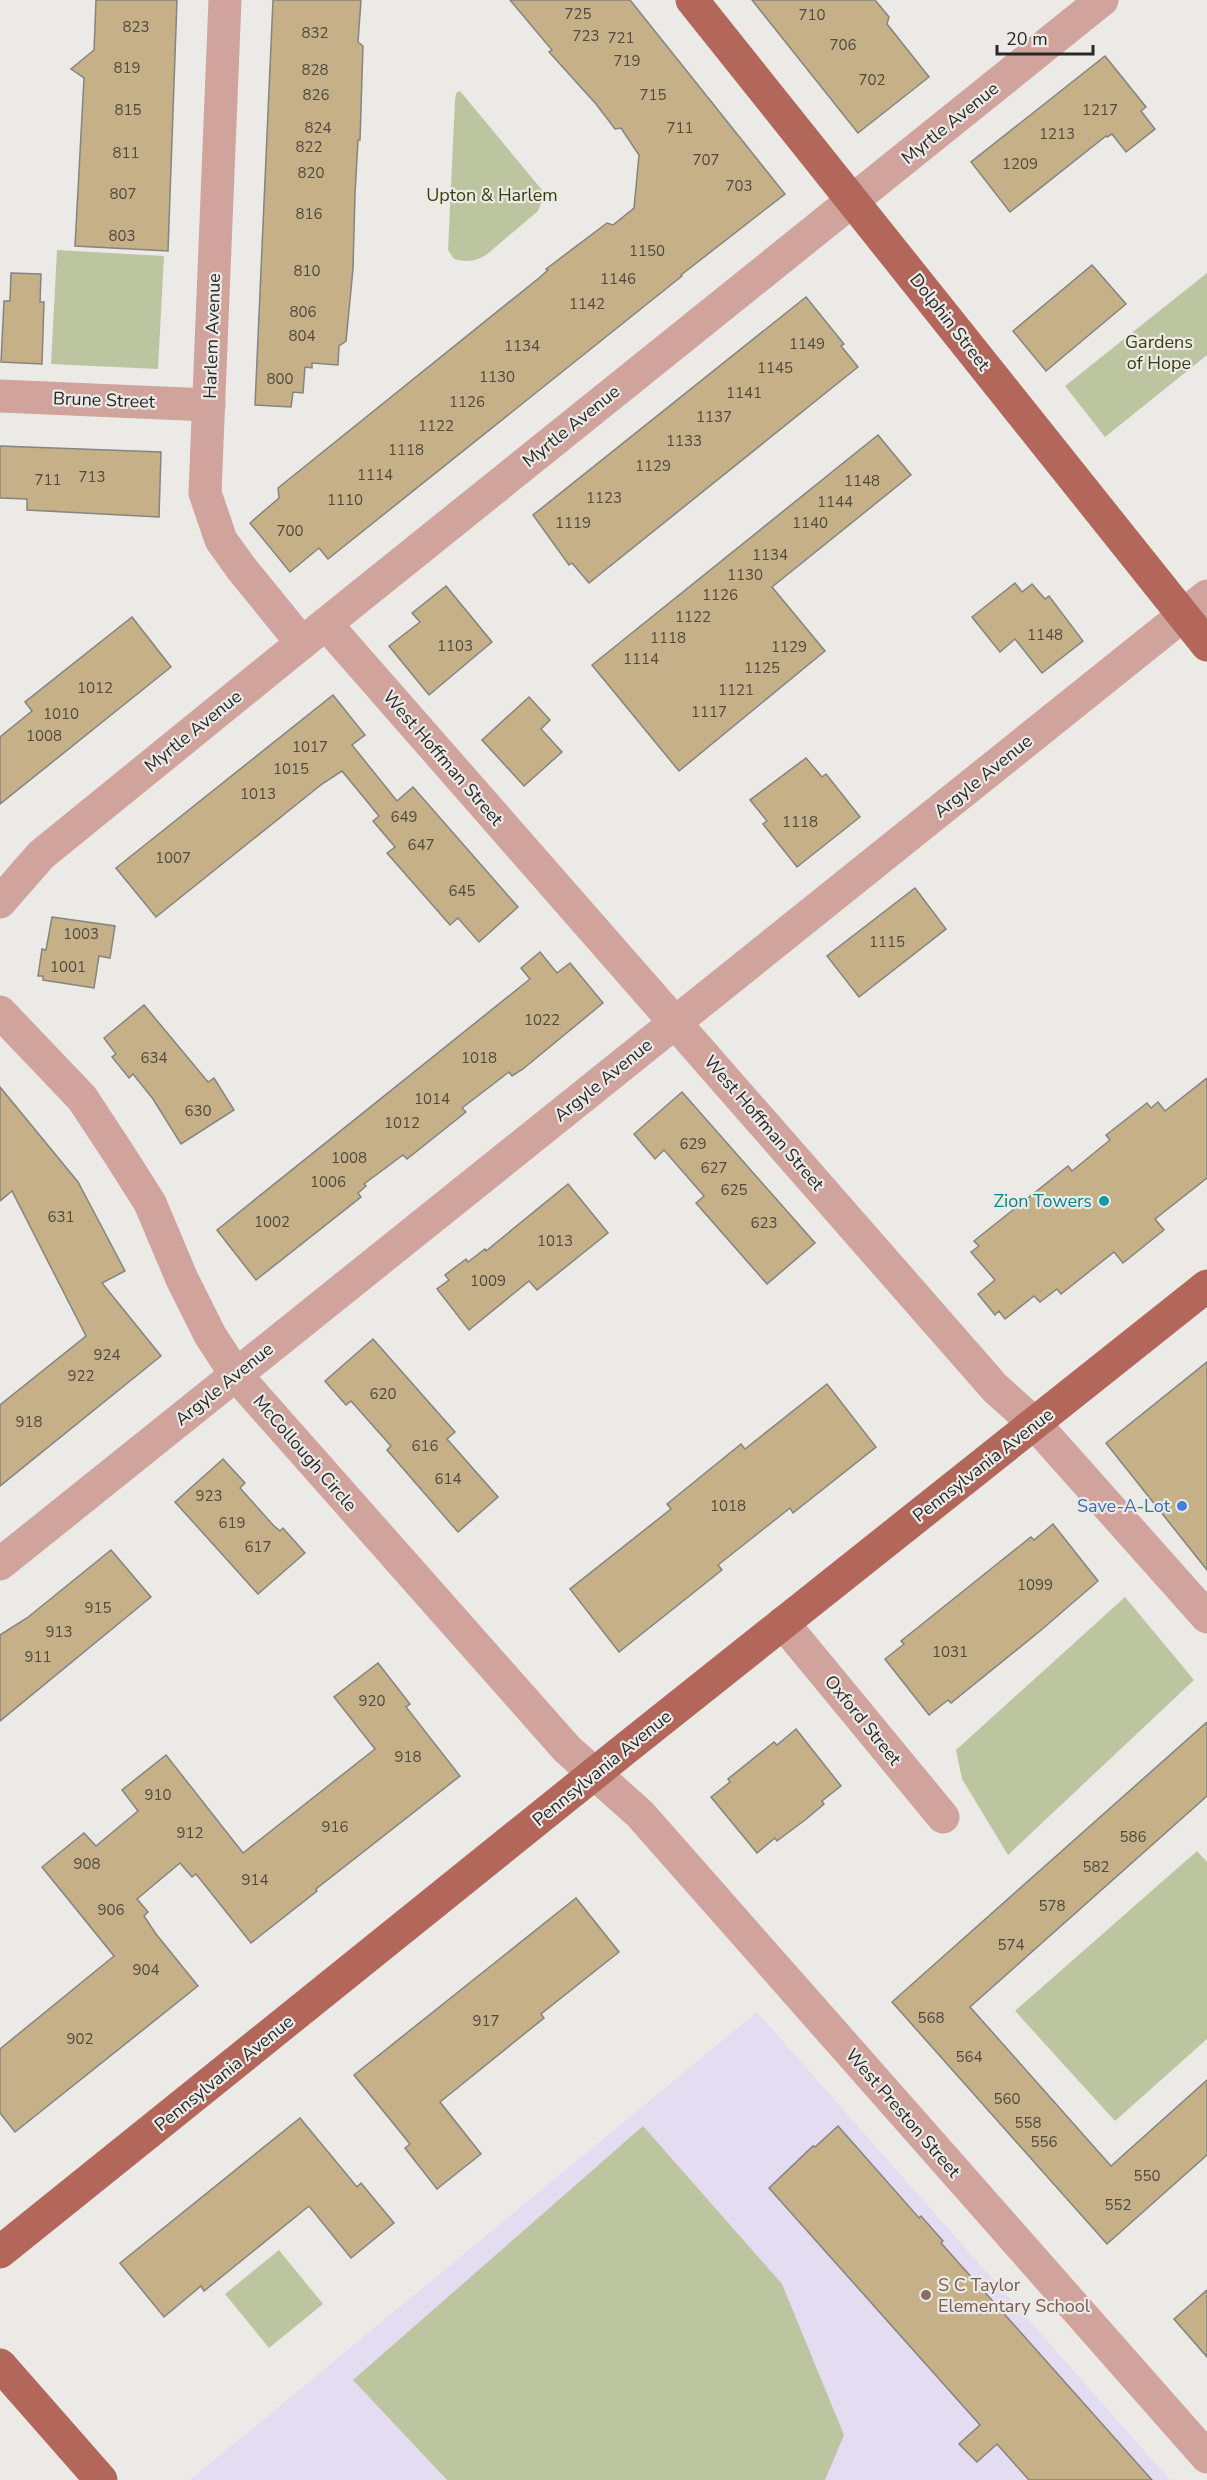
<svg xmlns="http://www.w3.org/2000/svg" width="1207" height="2480" viewBox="0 0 1207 2480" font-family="'Nunito Sans',sans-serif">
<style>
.education{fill:#e4dcf1}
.green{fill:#bdc5a0}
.building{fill:#c5b087;stroke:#858480;stroke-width:1.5}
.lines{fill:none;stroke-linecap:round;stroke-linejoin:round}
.minor{stroke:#d0a39c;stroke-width:33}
.major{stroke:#b3665a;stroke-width:33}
.culture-dot{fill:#0f9aa8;stroke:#eceae6;stroke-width:2}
.shop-dot{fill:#3f7fe0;stroke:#eceae6;stroke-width:2}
.education-dot{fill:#8d6e63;stroke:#eceae6;stroke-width:2}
.labels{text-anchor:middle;stroke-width:4.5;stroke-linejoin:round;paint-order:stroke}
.number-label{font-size:15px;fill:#504a3f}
.street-label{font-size:18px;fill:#292827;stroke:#eceae6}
.park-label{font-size:18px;fill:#39400d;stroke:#eceae6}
.culture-label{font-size:18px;fill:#0d838f;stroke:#eceae6;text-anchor:end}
.shop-label{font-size:18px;fill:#366cbe;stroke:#eceae6;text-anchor:end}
.education-label{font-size:18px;fill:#785e54;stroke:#eceae6;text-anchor:start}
</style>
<rect width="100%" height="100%" fill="#eceae6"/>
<polygon class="education" points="757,2012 1170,2480 190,2480"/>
<g class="green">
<path d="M460,91L542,190V201L538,211L486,255C474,262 466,262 454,259L448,250L455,101L456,93Z"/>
<polygon points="57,250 164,256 158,369 51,364"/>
<polygon points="1207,273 1207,355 1105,437 1065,386"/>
<polygon points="1125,1597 1194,1680 1008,1855 962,1779 956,1750"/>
<polygon points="1197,1851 1207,1862 1207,2039 1115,2121 1015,2011"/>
<polygon points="643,2126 782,2284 844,2435 825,2480 447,2480 353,2380"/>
<polygon points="279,2250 323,2304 269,2348 225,2294"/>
</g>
<g class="building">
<polygon points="96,0 177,0 168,251 75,246 84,78 71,69 94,50"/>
<polygon points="273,0 361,0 358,42 363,46 360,140 358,140 355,194 353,269 346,341 339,346 338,365 312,363 312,368 305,367 303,393 293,392 291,407 255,405"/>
<polygon points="510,0 630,0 785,194 681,275 682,276 328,559 319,548 290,572 250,523 279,498 278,488 539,278 548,270 546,269 607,223 613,225 634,208 639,155 621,128 615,129 596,104 549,52 552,50"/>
<polygon points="752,0 875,0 889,17 887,24 929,77 858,133"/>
<polygon points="1105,56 1146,107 1141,111 1155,129 1126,152 1112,134 1107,137 1106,136 1010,212 971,162"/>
<polygon points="1092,265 1126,304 1046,371 1013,331"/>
<polygon points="11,273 41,274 40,302 44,302 42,364 1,362 4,301 10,301"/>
<polygon points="806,297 844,344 841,346 858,367 589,583 572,563 569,565 533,515"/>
<polygon points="878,435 911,475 772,587 825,651 679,771 592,665"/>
<polygon points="0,446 161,452 159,517 27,510 27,499 0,498"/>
<polygon points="1015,583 1022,592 1032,584 1045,599 1049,596 1083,641 1042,673 1015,639 1000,652 972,617"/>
<polygon points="446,586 492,642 429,695 389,646 420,622 412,613"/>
<polygon points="132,617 171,667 0,804 0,737 32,711 25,702"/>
<polygon points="333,695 365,735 352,745 397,801 413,787 518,907 479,942 458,918 450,925 387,853 395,847 373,821 379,816 342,771 322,784 156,917 116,868"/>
<polygon points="529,697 550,720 541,729 562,752 524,786 482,740"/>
<polygon points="806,758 822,777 826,774 860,817 797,867 763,824 767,821 750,800"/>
<polygon points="915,888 946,929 859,997 827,956"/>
<polygon points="52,917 115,926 110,958 99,956 94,988 43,980 43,976 38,976 42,949 46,950"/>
<polygon points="540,952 557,973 570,963 603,1003 523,1069 512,1076 509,1072 462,1108 466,1112 407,1159 403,1155 364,1184 366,1186 358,1193 361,1197 256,1280 217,1230 530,979 521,968"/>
<polygon points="144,1005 208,1082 214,1078 234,1110 181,1144 153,1099 133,1074 129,1078 112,1057 116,1054 104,1038"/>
<polygon points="1207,1078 1207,1178 1155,1219 1164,1230 1123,1263 1114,1252 1061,1294 1057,1289 1040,1302 1034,1296 1005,1319 999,1311 995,1315 978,1294 995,1280 971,1252 979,1246 974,1241 1068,1166 1072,1171 1110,1140 1106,1135 1147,1103 1151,1108 1158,1102 1165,1111"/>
<polygon points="0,1087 78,1182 125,1271 102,1283 161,1356 0,1486 0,1405 86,1336 12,1191 0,1201"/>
<polygon points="682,1092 815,1243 767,1284 696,1203 704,1196 664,1150 655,1159 634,1134"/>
<polygon points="568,1184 608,1233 537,1290 529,1281 469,1330 437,1289 449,1280 445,1275 466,1259 468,1262 485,1249 486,1251"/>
<polygon points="373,1339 455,1432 447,1439 498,1497 458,1532 387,1450 391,1446 351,1401 346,1405 325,1381"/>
<polygon points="1207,1362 1207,1570 1106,1443"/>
<polygon points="827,1384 876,1447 793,1513 790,1508 718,1565 722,1570 619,1652 570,1589 671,1509 667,1504 741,1444 745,1449"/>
<polygon points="223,1459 245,1483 240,1488 273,1525 280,1531 283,1528 305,1553 258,1594 175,1502"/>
<polygon points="1053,1524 1098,1581 1040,1631 951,1703 948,1700 929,1715 885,1659 904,1644 901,1641 997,1564 1031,1537 1034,1540"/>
<polygon points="111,1550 151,1597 0,1721 0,1635 27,1618"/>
<polygon points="378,1663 410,1704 406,1707 460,1776 316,1889 317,1891 251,1943 196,1874 192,1877 180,1863 137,1899 148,1912 144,1916 156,1934 198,1986 15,2132 0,2113 0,2049 114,1956 42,1867 84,1833 96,1846 138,1811 122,1790 166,1755 243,1853 375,1749 334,1697"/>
<polygon points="1207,1722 1207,1796 970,2007 1111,2166 1207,2080 1207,2155 1107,2244 892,2002"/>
<polygon points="796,1729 841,1786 822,1801 824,1804 805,1820 777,1841 775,1838 757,1853 711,1797 730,1782 728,1779 774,1742 777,1745"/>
<polygon points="576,1898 619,1952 541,2014 544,2018 440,2102 481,2154 437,2189 405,2148 410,2144 354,2075"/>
<polygon points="300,2118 357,2187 361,2183 394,2223 351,2258 309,2206 204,2291 201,2286 164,2317 120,2263"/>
<polygon points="838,2126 919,2218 921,2216 943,2241 941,2243 1152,2480 1029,2480 997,2444 977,2462 959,2444 980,2425 769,2188 813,2146 815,2147"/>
<polygon points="1207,2290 1207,2357 1174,2319"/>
</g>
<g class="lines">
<g class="minor">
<polyline points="225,0 205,493 221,540 241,568 302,643"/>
<polyline points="0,396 209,405"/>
<polyline points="326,624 995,1388 1035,1424 1207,1617"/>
<polyline points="0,902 41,855 302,643 1102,0"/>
<polyline points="0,1012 82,1098 117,1151 150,1203 182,1279 210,1335 236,1375 567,1749 640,1814 1207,2457"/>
<polyline points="0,1564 1207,596"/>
<polyline points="783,1623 943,1817"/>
</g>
<g class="major">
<polyline points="692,0 1207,645"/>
<polyline points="0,2252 625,1749 1207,1286"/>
<polyline points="0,2365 101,2480"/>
</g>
</g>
<circle class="culture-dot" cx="1104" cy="1201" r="6"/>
<circle class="shop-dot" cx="1182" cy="1506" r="6"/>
<circle class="education-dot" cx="926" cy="2295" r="6"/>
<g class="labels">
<g class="number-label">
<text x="578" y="19">725</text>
<text x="812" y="20">710</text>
<text x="136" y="32">823</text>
<text x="315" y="38">832</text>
<text x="586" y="41">723</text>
<text x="621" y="43">721</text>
<text x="843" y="50">706</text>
<text x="627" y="66">719</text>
<text x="127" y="73">819</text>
<text x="315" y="75">828</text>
<text x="872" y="85">702</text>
<text x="316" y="100">826</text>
<text x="653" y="100">715</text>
<text x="128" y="115">815</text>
<text x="1100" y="115">1217</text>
<text x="318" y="133">824</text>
<text x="680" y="133">711</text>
<text x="1057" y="139">1213</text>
<text x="309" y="152">822</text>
<text x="126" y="158">811</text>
<text x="706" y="165">707</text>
<text x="1020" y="169">1209</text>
<text x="311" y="178">820</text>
<text x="739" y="191">703</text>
<text x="123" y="199">807</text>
<text x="309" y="219">816</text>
<text x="122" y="241">803</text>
<text x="647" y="256">1150</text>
<text x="307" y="276">810</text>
<text x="618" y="284">1146</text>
<text x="587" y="309">1142</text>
<text x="303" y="317">806</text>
<text x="302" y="341">804</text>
<text x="807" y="349">1149</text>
<text x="522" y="351">1134</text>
<text x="775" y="373">1145</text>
<text x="497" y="382">1130</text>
<text x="280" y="384">800</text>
<text x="744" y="398">1141</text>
<text x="467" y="407">1126</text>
<text x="714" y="422">1137</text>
<text x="436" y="431">1122</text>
<text x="684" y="446">1133</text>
<text x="406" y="455">1118</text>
<text x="653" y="471">1129</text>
<text x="375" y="480">1114</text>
<text x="92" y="482">713</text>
<text x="48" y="485">711</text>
<text x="862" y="486">1148</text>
<text x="604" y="503">1123</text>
<text x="345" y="505">1110</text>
<text x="835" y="507">1144</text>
<text x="573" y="528">1119</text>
<text x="810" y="528">1140</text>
<text x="290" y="536">700</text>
<text x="770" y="560">1134</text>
<text x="745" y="580">1130</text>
<text x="720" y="600">1126</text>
<text x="693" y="622">1122</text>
<text x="1045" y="640">1148</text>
<text x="668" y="643">1118</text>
<text x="455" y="651">1103</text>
<text x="789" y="652">1129</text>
<text x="641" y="664">1114</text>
<text x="762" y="673">1125</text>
<text x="95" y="693">1012</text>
<text x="736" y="695">1121</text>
<text x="709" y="717">1117</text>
<text x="61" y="719">1010</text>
<text x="44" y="741">1008</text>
<text x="310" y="752">1017</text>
<text x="291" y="774">1015</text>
<text x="258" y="799">1013</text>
<text x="404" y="822">649</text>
<text x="800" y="827">1118</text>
<text x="421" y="850">647</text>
<text x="173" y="863">1007</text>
<text x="462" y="896">645</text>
<text x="81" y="939">1003</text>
<text x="887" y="947">1115</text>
<text x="68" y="972">1001</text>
<text x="542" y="1025">1022</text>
<text x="154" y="1063">634</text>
<text x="479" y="1063">1018</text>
<text x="432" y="1104">1014</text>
<text x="198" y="1116">630</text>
<text x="402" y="1128">1012</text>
<text x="693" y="1149">629</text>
<text x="349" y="1163">1008</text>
<text x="714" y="1173">627</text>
<text x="328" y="1187">1006</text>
<text x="734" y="1195">625</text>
<text x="61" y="1222">631</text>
<text x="272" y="1227">1002</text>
<text x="764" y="1228">623</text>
<text x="555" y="1246">1013</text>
<text x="488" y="1286">1009</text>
<text x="107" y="1360">924</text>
<text x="81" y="1381">922</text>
<text x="383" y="1399">620</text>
<text x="29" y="1427">918</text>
<text x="425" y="1451">616</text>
<text x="448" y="1484">614</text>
<text x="209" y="1501">923</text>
<text x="728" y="1511">1018</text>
<text x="232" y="1528">619</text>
<text x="258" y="1552">617</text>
<text x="1035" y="1590">1099</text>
<text x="98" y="1613">915</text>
<text x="59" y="1637">913</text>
<text x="950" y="1657">1031</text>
<text x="38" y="1662">911</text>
<text x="372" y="1706">920</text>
<text x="408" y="1762">918</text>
<text x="158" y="1800">910</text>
<text x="335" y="1832">916</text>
<text x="190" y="1838">912</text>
<text x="1133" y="1842">586</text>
<text x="87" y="1869">908</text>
<text x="1096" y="1872">582</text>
<text x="255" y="1885">914</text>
<text x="1052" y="1911">578</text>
<text x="111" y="1915">906</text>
<text x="1011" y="1950">574</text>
<text x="146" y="1975">904</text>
<text x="931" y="2023">568</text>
<text x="486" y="2026">917</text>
<text x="80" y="2044">902</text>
<text x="969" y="2062">564</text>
<text x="1007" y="2104">560</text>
<text x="1028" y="2128">558</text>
<text x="1044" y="2147">556</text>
<text x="1147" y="2181">550</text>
<text x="1118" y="2210">552</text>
</g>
<g class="street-label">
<text transform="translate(950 123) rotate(-39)" y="6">Myrtle Avenue</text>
<text transform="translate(950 322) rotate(52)" y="6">Dolphin Street</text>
<text transform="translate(212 336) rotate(-88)" y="6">Harlem Avenue</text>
<text transform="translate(104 400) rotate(2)" y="6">Brune Street</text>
<text transform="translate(571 426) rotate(-39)" y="6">Myrtle Avenue</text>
<text transform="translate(193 731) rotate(-39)" y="6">Myrtle Avenue</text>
<text transform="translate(443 758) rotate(49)" y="6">West Hoffman Street</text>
<text transform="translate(983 776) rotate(-39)" y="6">Argyle Avenue</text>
<text transform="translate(603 1080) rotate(-39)" y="6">Argyle Avenue</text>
<text transform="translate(764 1123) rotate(49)" y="6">West Hoffman Street</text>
<text transform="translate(224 1384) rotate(-39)" y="6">Argyle Avenue</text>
<text transform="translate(305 1453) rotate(49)" y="6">McCollough Circle</text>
<text transform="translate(983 1465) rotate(-38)" y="6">Pennsylvania Avenue</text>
<text transform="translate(863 1720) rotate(51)" y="6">Oxford Street</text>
<text transform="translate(602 1768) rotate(-39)" y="6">Pennsylvania Avenue</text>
<text transform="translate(224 2073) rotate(-39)" y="6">Pennsylvania Avenue</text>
<text transform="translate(903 2113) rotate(49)" y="6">West Preston Street</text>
</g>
<g class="park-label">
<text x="492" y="201">Upton &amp; Harlem</text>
<text x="1159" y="348">Gardens<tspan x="1159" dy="21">of Hope</tspan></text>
</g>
<g class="culture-label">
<text x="1092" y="1207">Zion Towers</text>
</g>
<g class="shop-label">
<text x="1170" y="1512">Save-A-Lot</text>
</g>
<g class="education-label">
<text x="938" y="2291">S C Taylor<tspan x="938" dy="21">Elementary School</tspan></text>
</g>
</g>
<path d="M997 45v9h96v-9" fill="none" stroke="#292827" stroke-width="3"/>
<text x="1006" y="45" font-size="18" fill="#292827" stroke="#eceae6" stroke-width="4.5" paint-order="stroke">20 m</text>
</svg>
